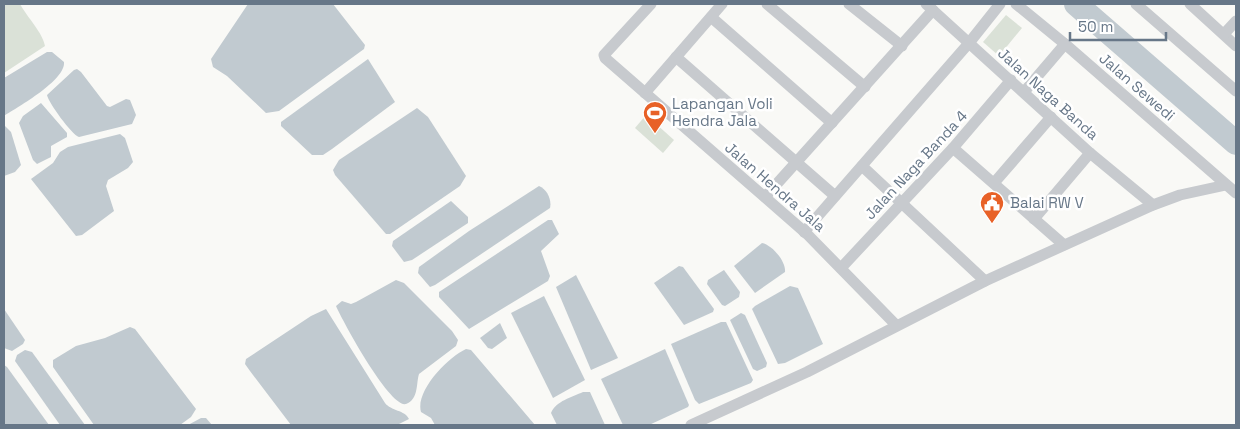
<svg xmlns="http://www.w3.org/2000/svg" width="1240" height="429" viewBox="0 0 1240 429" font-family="'Space Grotesk',sans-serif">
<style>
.green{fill:#dae1d7}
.water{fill:#c1cad0}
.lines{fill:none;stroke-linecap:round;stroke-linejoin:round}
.river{stroke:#c1cad0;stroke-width:24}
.minor{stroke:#c7cace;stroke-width:11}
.labels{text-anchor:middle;stroke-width:5;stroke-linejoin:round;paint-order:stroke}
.street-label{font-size:15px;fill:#677788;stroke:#fff}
.poi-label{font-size:15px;fill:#677788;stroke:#fff;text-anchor:start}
</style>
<rect width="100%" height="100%" fill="#f9f9f6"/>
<g class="green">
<path d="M4,4H20C27,17 43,33 45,46L4,73Z"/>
<polygon points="1006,15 1022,28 999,56 983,42"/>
<polygon points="646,115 674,140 663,153 635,128"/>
</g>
<g class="water">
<polygon points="248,4 333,4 365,45 364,49 279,111 266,113 227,76 213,67 211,59"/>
<path d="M47,52H52L64,62C66,80 18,107 4,116V78Z"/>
<polygon points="368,59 395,102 332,149 323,155 312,155 281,126 281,122"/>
<path d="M77,69L81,72L107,106L110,107L126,99L130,100L136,115L132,124L79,137C72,135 48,102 47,95L74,70Z"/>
<polygon points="41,103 67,133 67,137 51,146 51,157 37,164 33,160 19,123 23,116"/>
<polygon points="417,108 428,117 466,176 460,186 390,234 386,234 335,175 333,170 339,160"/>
<polygon points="4,125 11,132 21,165 15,172 4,176"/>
<polygon points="120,134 125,138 133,162 128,168 108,180 106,186 114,211 82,235 76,236 31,179 53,163 60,152 68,147"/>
<path d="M539,186C547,189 552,200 550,208L435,285L430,287L418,273L419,267L469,231Z"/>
<polygon points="451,201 468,217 468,223 412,260 404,262 392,246 393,241"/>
<polygon points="548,220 552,220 559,234 541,251 550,276 548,281 469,329 439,297 439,292"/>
<path d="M762,243C772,245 786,261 785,272L755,293L734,266Z"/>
<polygon points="679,266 683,267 714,309 713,312 684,325 654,283"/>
<polygon points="724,270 740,292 739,297 725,306 722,305 707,284 708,280"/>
<polygon points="576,275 618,358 591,370 556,287"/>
<path d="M396,280L404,283L452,331L458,340L456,346L419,374C416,383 419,399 406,404C390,408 343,322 336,306L342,301L351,304L356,302Z"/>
<polygon points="790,286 798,288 823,344 785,363 778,364 752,309 755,306"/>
<polygon points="544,296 585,380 553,398 511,313"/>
<polygon points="4,309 25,340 23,344 12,351 4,348"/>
<path d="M326,309L385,403C391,411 405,410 409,419L397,425H291L250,371L245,364L246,359L311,316Z"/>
<polygon points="741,313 745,315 767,363 766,367 757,371 753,369 730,320"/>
<polygon points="721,322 726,322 753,380 751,383 699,404 695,400 671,344"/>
<polygon points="500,323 507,338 492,349 488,348 480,338"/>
<polygon points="130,327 135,329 196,409 191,417 180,425 94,425 53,367 53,360 76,346 105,338"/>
<path d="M466,349L471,350L535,425H435L431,418L421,412C415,391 448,357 466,349Z"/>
<polygon points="665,349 689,405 688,407 649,425 623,425 601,379"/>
<polygon points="25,350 32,352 85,425 60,425 15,361 17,355"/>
<polygon points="4,365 7,367 49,425 4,425"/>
<path d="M583,392H590L605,425H557L551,413C556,401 572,397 583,392Z"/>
<polygon points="201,418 206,418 212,425 188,425"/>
</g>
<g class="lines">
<polyline class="river" points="1076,4 1236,143"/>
<g class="minor">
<polyline points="651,4 604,55 605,58 807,234 896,325"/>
<polyline points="767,4 865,87"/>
<polyline points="849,4 902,46"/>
<polyline points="926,4 1090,153 1153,205"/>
<polyline points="1016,4 1065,44 1236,193"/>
<polyline points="1136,4 1236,91"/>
<polyline points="1190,4 1236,46"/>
<polyline points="711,17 832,123"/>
<polyline points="1224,34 1236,21"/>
<polyline points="676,57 835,196"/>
<polyline points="1024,92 1065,44"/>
<polyline points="645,93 722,4"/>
<polyline points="953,148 1064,245"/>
<polyline points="862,166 985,281"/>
<polyline points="994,183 1051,117"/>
<polyline points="765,197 933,10"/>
<polyline points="1034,219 1090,153"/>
<polyline points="804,232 969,43 1000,4"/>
<polyline points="841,268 953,148 1011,80"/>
<polyline points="691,425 807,372 985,281 1153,205 1180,195 1226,185"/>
</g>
</g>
<defs>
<g id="stadium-pin" transform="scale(1.25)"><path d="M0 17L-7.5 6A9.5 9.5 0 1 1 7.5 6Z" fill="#e86127" stroke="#fff"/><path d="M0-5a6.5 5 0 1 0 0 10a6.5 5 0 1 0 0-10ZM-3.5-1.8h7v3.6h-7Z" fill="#fff"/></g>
<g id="civic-pin" transform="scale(1.25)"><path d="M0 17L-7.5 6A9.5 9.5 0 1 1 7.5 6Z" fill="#e86127" stroke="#fff"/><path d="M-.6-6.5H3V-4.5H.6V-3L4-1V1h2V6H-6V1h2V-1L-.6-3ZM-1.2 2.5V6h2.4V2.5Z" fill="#fff"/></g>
</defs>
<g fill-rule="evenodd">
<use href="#stadium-pin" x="655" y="113"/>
<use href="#civic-pin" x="992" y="203"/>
</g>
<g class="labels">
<g class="street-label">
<text transform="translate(1137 87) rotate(41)" y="5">Jalan Sewedi</text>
<text transform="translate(1048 94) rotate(42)" y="5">Jalan Naga Banda</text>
<text transform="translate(916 165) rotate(-47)" y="5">Jalan Naga Banda 4</text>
<text transform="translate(775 187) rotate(41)" y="5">Jalan Hendra Jala</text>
</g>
<g class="poi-label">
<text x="672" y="109">Lapangan Voli<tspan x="672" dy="17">Hendra Jala</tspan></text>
<text x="1010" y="208">Balai RW V</text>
</g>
</g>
<rect width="1240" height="429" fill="none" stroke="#677788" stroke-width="10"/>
<path d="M1070 32v8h96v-8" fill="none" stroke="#677788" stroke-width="2.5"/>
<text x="1078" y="32" font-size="15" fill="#677788" stroke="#ffffff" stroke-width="4" paint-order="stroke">50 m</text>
</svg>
